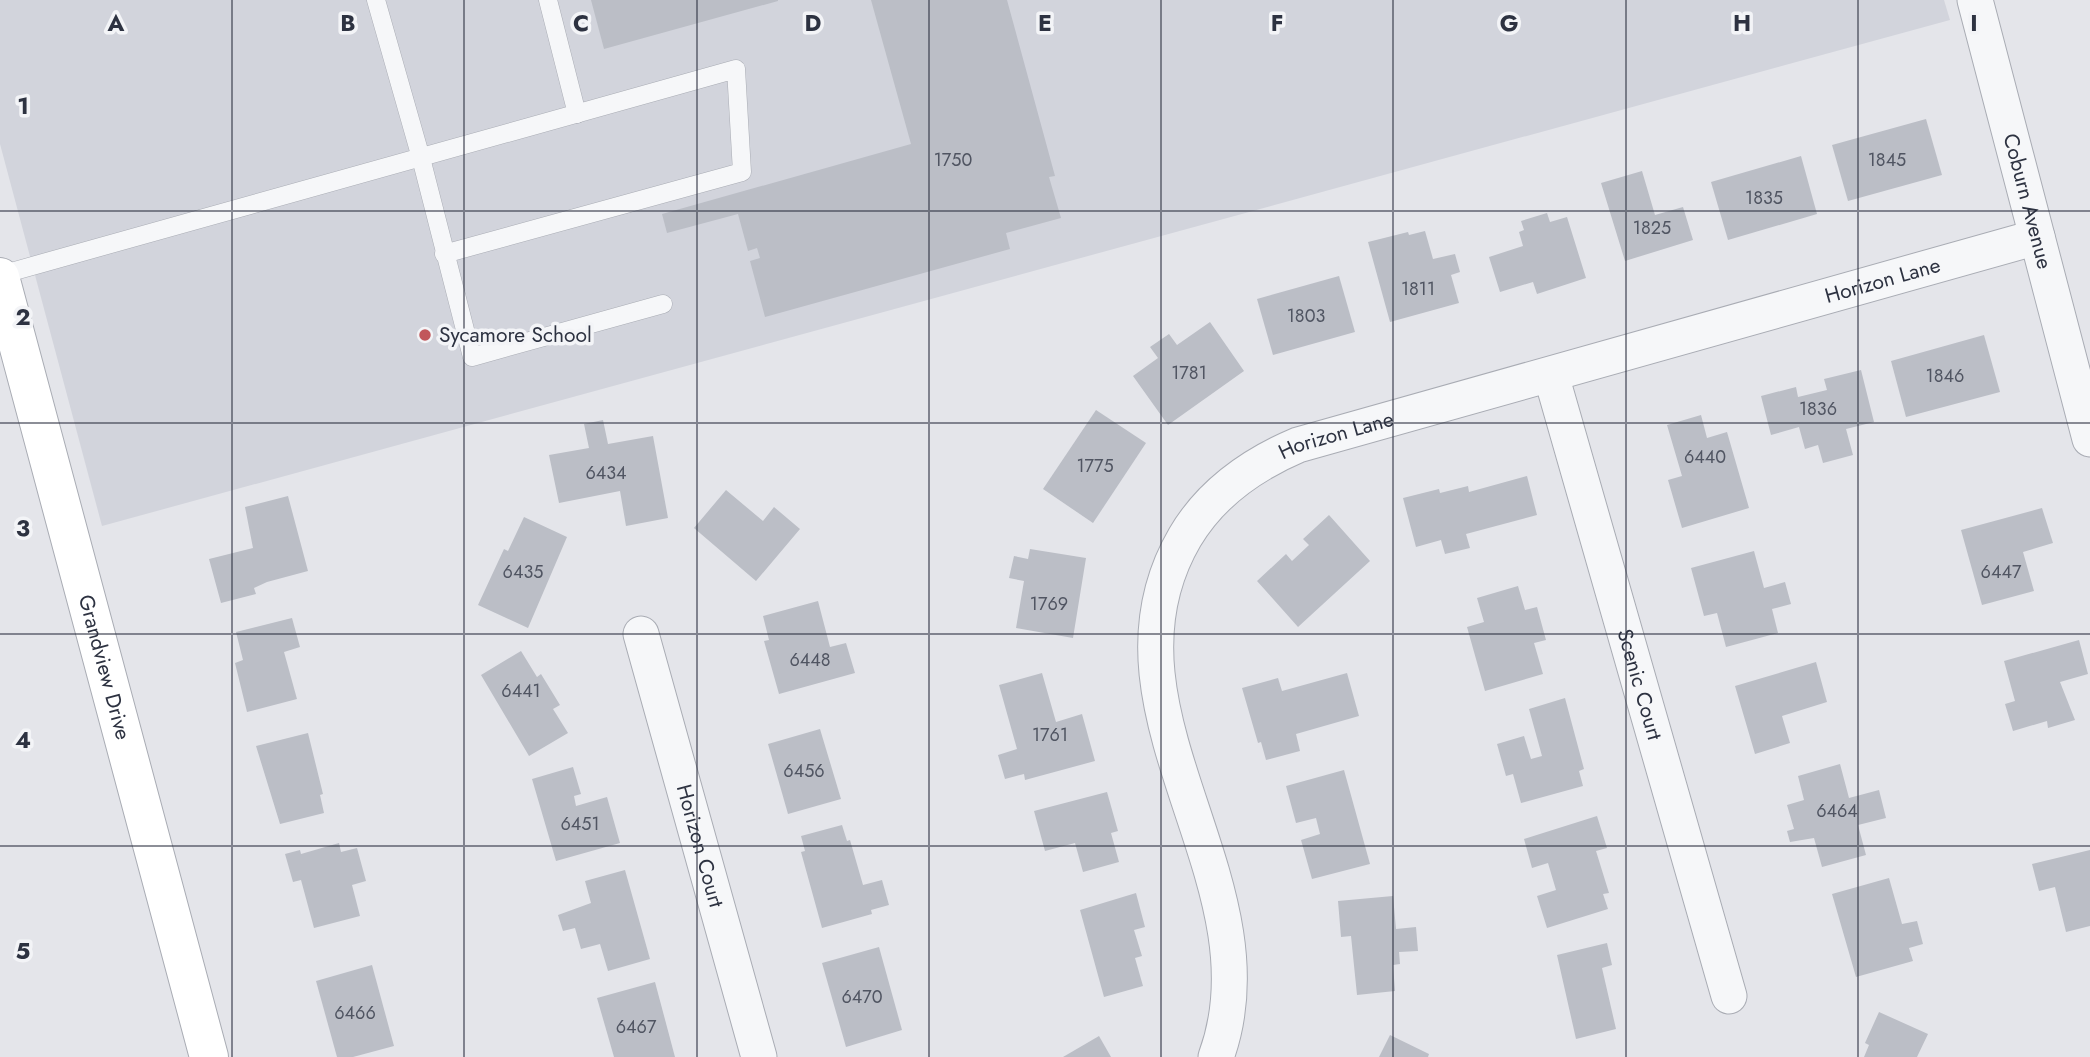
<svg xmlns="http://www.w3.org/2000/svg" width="2090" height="1057" viewBox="0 0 2090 1057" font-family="Jost,sans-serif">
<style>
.built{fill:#d2d4dc}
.building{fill:#bbbec6}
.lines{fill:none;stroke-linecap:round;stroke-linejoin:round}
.service-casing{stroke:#a9acb4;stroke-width:19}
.minor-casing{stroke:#a9acb4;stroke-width:37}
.secondary-casing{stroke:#a9acb4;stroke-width:40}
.service{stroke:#f6f7f9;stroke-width:18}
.minor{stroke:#f6f7f9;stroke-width:35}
.secondary{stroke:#fff;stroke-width:38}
.grid{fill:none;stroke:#2d3241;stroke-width:2;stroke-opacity:0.55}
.poi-dot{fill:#c1575b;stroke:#f3f4f7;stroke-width:2.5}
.labels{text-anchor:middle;stroke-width:7;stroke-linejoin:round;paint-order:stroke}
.number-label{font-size:18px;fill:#505562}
.street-label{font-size:21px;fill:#2d3241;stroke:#f3f4f7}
.poi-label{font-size:21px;fill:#2d3241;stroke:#f3f4f7;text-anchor:start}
.grid-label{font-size:23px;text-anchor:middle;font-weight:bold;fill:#2d3241;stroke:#f3f4f7;stroke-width:7;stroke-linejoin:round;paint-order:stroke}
</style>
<rect width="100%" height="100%" fill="#e4e5ea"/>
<polygon class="built" points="0,0 1944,0 1950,20 102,526 0,144"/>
<g class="building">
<polygon points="591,0 778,0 778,1 604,49"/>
<polygon points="871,0 1007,0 1055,176 1049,177 1061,218 1006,233 1010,249 765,317 750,261 760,258 757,248 748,251 738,214 667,233 662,214 911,144"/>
<polygon points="1926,119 1942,175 1848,201 1832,145"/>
<polygon points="1801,156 1817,214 1728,240 1711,182"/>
<polygon points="1642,171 1655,215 1683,207 1693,240 1625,261 1601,183"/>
<polygon points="1547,213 1550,222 1567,217 1586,278 1537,294 1533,282 1500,292 1489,257 1523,246 1519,232 1524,230 1521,221"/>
<polygon points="1425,231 1433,259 1455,254 1460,272 1451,275 1459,303 1390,322 1368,242 1408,232 1409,235"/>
<polygon points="1339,276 1355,332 1273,355 1257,299"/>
<polygon points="1210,322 1244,371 1168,425 1133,376 1158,358 1150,347 1169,334 1177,345"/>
<polygon points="1984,335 2000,392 1906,417 1891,361"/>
<polygon points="1861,370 1874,422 1846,429 1853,455 1823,463 1818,445 1805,449 1799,427 1771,435 1761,396 1796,387 1798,397 1827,390 1824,379"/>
<polygon points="1096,410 1146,443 1093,523 1043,489"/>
<polygon points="1701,415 1707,438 1727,432 1749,508 1682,528 1668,480 1682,476 1667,425"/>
<polygon points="603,420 608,444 653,436 668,518 626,526 620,491 559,503 549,455 589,448 584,424"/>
<polygon points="1527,476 1537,515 1466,534 1470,548 1445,554 1441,540 1416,547 1403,498 1439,489 1440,493 1468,486 1469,492"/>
<polygon points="726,490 763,521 774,507 800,529 756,581 694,528"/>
<polygon points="288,496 308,571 267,582 254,588 256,594 221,603 209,559 253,548 245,507"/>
<polygon points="2042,508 2053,543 2023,552 2034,591 1982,605 1961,530"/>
<polygon points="1329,515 1370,561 1298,627 1257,581 1286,554 1292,561 1309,545 1303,539"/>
<polygon points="524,517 567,537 528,628 478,605 504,549 508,551"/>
<polygon points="1030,549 1086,558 1073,638 1016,628 1024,581 1009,578 1014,556 1028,559"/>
<polygon points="1754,551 1764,588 1785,582 1791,604 1772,609 1778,633 1726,647 1717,613 1704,616 1691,568"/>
<polygon points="1518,586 1525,610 1537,607 1546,640 1534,643 1543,674 1485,691 1467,627 1484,622 1477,598"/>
<polygon points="818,601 830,647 846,643 855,673 779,694 764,641 769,640 763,616"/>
<polygon points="292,618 300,647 284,652 297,699 247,712 235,663 243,660 236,632"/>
<polygon points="2079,640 2088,674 2060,682 2075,720 2048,728 2047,721 2013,731 2005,704 2015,701 2004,661"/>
<polygon points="521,651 537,677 541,674 560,705 553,709 568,733 529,756 481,675"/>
<polygon points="1816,662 1827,702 1782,716 1790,743 1755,754 1735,686"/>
<polygon points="1042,673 1056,722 1082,714 1095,761 1025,780 1024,774 1005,779 998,755 1017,749 999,685"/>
<polygon points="1347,673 1359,716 1296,734 1300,751 1266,760 1261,742 1258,743 1242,688 1278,678 1282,691"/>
<polygon points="1565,698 1584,769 1579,771 1583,786 1521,803 1513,774 1506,776 1497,744 1524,736 1531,759 1542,756 1529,709"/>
<polygon points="820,729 841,799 788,814 768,744"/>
<polygon points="308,733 323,794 320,795 324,813 280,824 256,746"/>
<polygon points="1840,764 1849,798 1879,790 1886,818 1858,825 1866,855 1822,867 1814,838 1790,842 1787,831 1794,829 1787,805 1804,800 1798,776"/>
<polygon points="573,767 581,794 574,796 576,806 607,797 620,843 556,861 532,779"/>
<polygon points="1344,770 1370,864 1312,879 1301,840 1320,834 1316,818 1296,823 1286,786"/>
<polygon points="1107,792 1118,831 1111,833 1119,862 1083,872 1075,843 1045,851 1034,811"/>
<polygon points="1597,816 1607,848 1596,851 1609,893 1603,894 1608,909 1547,928 1537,896 1556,890 1548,863 1532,868 1524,839"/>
<polygon points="842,825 847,841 850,840 863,885 882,880 889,905 871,910 872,914 822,928 801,852 805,851 801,836"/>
<polygon points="339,843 341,852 357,848 366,881 352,885 360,916 314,928 301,880 293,882 285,854 300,850 301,854"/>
<polygon points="2090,850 2090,926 2066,932 2055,887 2039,891 2032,864"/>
<polygon points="625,870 650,959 608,971 600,944 581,949 575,928 563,931 558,915 591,903 585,881"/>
<polygon points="1889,878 1902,924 1917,921 1923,944 1909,948 1913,961 1856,977 1832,894"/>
<polygon points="1136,893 1145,927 1134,930 1142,956 1135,958 1143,986 1104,997 1080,910"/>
<polygon points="1393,896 1396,929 1416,927 1418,951 1399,952 1400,964 1393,965 1395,991 1357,995 1351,936 1341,937 1338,901"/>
<polygon points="1607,943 1612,965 1602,968 1616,1029 1576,1039 1557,955"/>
<polygon points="879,947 902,1030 846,1047 822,963"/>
<polygon points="372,965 394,1046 353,1057 337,1057 316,981"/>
<polygon points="655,982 675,1057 614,1057 597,998"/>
<polygon points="1879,1012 1928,1034 1917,1057 1864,1057 1869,1045 1865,1043"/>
<polygon points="1390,1035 1429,1054 1428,1057 1379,1057"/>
<polygon points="1099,1036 1111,1057 1063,1057"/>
</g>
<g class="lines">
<g class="service-casing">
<g id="service">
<polyline points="376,0 421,158 472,357 663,304"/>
<polyline points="548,0 577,114"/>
<polyline points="0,275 736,69 742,172 444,254"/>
</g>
</g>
<g class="minor-casing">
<g id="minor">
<path id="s1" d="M1975,0L2090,439"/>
<path id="s2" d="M1551,375L1729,996"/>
<path id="s3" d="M641,634L759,1057"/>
<path id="s4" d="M1216,1057C1281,880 1084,709 1185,537C1211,493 1251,465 1298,445L2037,237"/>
</g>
</g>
<g class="secondary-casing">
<g id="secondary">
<path id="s5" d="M0,277L209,1057"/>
</g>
</g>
<use href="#service" class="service"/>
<use href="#minor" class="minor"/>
<use href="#secondary" class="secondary"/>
</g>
<path class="grid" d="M232,0V1057M464,0V1057M697,0V1057M929,0V1057M1161,0V1057M1393,0V1057M1626,0V1057M1858,0V1057M0,211H2090M0,423H2090M0,634H2090M0,846H2090"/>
<circle class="poi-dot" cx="425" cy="335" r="7"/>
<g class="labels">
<g class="number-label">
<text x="953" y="166">1750</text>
<text x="1887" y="166">1845</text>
<text x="1764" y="204">1835</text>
<text x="1652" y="234">1825</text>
<text x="1418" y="295">1811</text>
<text x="1306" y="322">1803</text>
<text x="1189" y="379">1781</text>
<text x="1945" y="382">1846</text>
<text x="1818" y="415">1836</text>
<text x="1705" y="463">6440</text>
<text x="1095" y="472">1775</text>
<text x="606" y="479">6434</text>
<text x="523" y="578">6435</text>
<text x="2001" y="578">6447</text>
<text x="1049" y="610">1769</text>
<text x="810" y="666">6448</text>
<text x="521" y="697">6441</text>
<text x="1050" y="741">1761</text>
<text x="804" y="777">6456</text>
<text x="1837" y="817">6464</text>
<text x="580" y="830">6451</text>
<text x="862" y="1003">6470</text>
<text x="355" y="1019">6466</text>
<text x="636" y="1033">6467</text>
</g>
<g class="street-label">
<text dy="7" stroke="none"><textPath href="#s1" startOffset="208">Coburn Avenue</textPath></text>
<text dy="7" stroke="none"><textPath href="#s4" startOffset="1292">Horizon Lane</textPath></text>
<text dy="7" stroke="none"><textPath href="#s4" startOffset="724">Horizon Lane</textPath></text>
<text dy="7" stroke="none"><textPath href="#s5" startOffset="404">Grandview Drive</textPath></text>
<text dy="7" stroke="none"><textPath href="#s2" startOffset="322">Scenic Court</textPath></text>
<text dy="7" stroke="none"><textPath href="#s3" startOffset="220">Horizon Court</textPath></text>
</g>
<g class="poi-label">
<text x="439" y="342">Sycamore School</text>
</g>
</g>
<g class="grid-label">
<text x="116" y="31">A</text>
<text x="348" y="31">B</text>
<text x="581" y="31">C</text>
<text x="813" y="31">D</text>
<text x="1045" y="31">E</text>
<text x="1277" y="31">F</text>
<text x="1509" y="31">G</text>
<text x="1742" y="31">H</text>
<text x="1974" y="31">I</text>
<text x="23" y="114">1</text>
<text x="23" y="325">2</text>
<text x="23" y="536">3</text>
<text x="23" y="748">4</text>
<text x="23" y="959">5</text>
</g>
</svg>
